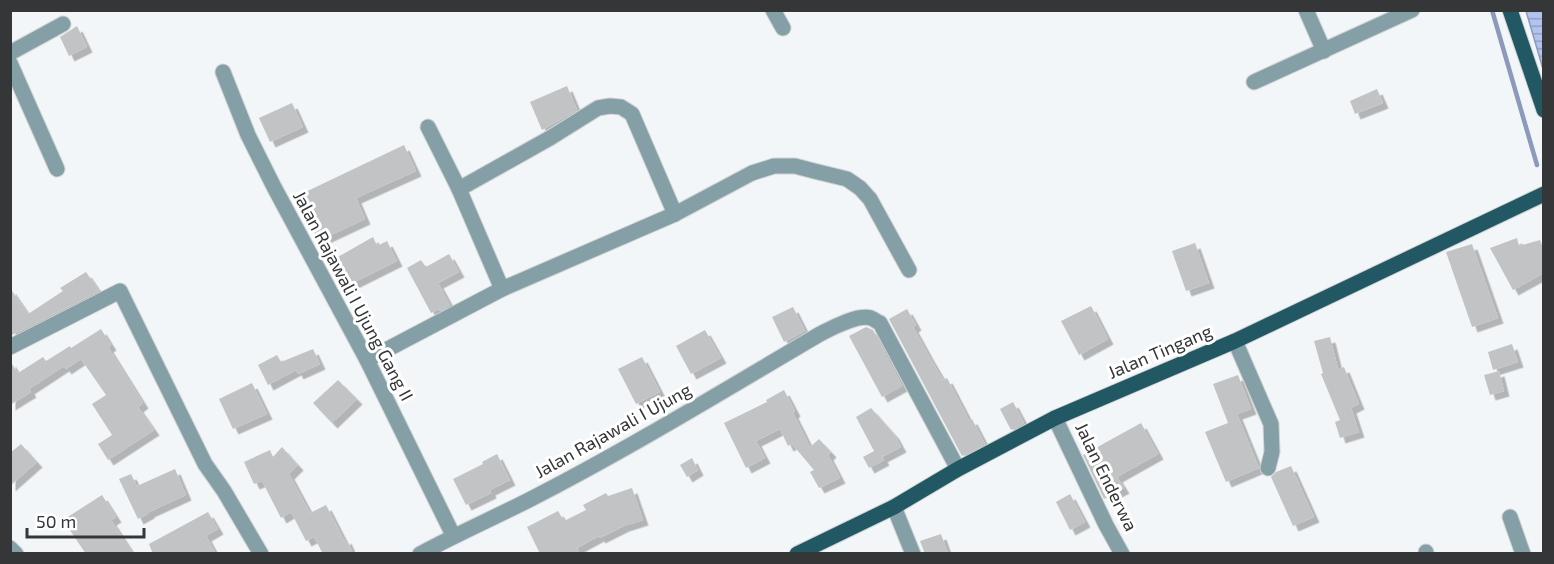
<svg xmlns="http://www.w3.org/2000/svg" width="1554" height="564" viewBox="0 0 1554 564" font-family="'Exo 2',sans-serif">
<style>
.water{fill:url(#water-rules);stroke:#8c99ba;stroke-width:1.5}
.lines{fill:none;stroke-linecap:round;stroke-linejoin:round}
.stream{stroke:#8c99ba;stroke-width:4.5}
.building{fill:#c1c3c5;filter:url(#shadow)}
.minor-casing{stroke:#d1d3d5;stroke-width:17}
.major-casing{stroke:#d1d3d5;stroke-width:17}
.minor{stroke:#849fa6;stroke-width:15}
.major{stroke:#225863;stroke-width:15}
.labels{text-anchor:middle;stroke-width:6;stroke-linejoin:round;paint-order:stroke}
.street-label{font-size:18px;fill:#353637;stroke:#fff}
</style>
<defs>
<pattern id="water-rules" width="6" height="5" patternUnits="userSpaceOnUse" patternTransform="scale(1.5)"><rect width="6" height="5" fill="#b2c3f2"/><path d="M0 2.5h6" fill="none" stroke="#929fc5"/></pattern>
<filter id="shadow"><feDropShadow dx="5.5" dy="5.5" stdDeviation="0" flood-color="#0004"/></filter>
</defs>
<rect width="100%" height="100%" fill="#f3f6f8"/>
<polygon class="water" points="1526,11 1543,11 1543,69"/>
<g class="lines">
<polyline class="stream" points="1492,10 1537,165"/>
</g>
<g class="building">
<polygon points="77,26 87,47 69,56 60,37"/>
<polygon points="567,86 577,110 542,130 530,102"/>
<polygon points="1377,89 1383,103 1355,114 1350,101"/>
<polygon points="292,103 303,127 270,142 259,118"/>
<polygon points="404,145 416,171 356,198 365,219 318,241 297,196"/>
<polygon points="373,237 377,246 387,241 397,261 343,288 329,262"/>
<polygon points="1517,238 1519,246 1540,240 1544,251 1544,273 1513,290 1490,248"/>
<polygon points="1195,243 1209,283 1186,291 1172,251"/>
<polygon points="1472,244 1498,318 1472,327 1446,252"/>
<polygon points="449,254 459,272 438,283 450,305 440,311 439,309 431,313 407,268 421,260 426,267"/>
<polygon points="86,272 99,291 10,336 10,288 28,314 63,291 60,288"/>
<polygon points="1091,306 1108,339 1079,355 1061,321"/>
<polygon points="793,307 805,331 784,342 772,317"/>
<polygon points="907,309 916,325 913,327 929,356 943,380 947,378 969,420 972,419 985,444 962,456 889,319"/>
<polygon points="866,327 873,330 902,386 882,397 849,336"/>
<polygon points="101,329 111,345 108,347 143,403 138,407 154,430 108,460 98,444 112,435 92,404 106,395 81,359 66,369 64,366 29,389 31,392 10,405 10,361 18,373 43,357 46,361 70,346 71,348"/>
<polygon points="705,330 721,358 691,374 676,346"/>
<polygon points="1330,337 1338,369 1344,367 1359,404 1351,408 1359,432 1340,438 1335,422 1340,420 1321,374 1323,373 1314,341"/>
<polygon points="1512,344 1518,362 1493,370 1488,352"/>
<polygon points="313,349 320,364 298,374 296,370 268,385 258,365 277,355 281,362"/>
<polygon points="642,357 660,392 636,404 618,369"/>
<polygon points="1499,371 1504,391 1490,395 1484,375"/>
<polygon points="1238,375 1251,409 1237,414 1259,468 1226,482 1205,432 1228,423 1213,384"/>
<polygon points="338,380 357,399 332,423 313,403"/>
<polygon points="252,383 267,414 233,429 219,399"/>
<polygon points="784,390 795,411 793,413 810,447 819,439 831,452 828,455 840,478 819,488 810,472 814,470 792,444 788,446 780,429 756,441 765,458 746,468 724,423 767,402 766,400"/>
<polygon points="1013,402 1024,423 1011,430 1000,409"/>
<polygon points="871,408 894,434 901,447 882,457 884,460 869,468 863,457 874,451 856,417"/>
<polygon points="1141,423 1158,454 1117,477 1124,488 1104,499 1083,455"/>
<polygon points="21,444 37,462 10,486 10,453"/>
<polygon points="282,447 298,465 289,474 310,513 326,505 344,540 346,538 353,554 323,554 314,537 306,541 291,512 281,518 262,481 254,484 244,462 270,450 273,457"/>
<polygon points="497,454 510,480 490,490 491,493 466,505 453,479 483,464 482,462"/>
<polygon points="692,458 698,470 687,477 680,465"/>
<polygon points="1291,466 1314,517 1293,526 1271,477 1276,472"/>
<polygon points="175,469 186,495 149,512 149,513 138,519 119,479 131,474 137,486"/>
<polygon points="632,488 643,520 624,526 600,538 599,536 577,548 580,554 540,554 527,527 558,511 564,521 586,510 583,505 606,493 608,496"/>
<polygon points="1070,494 1085,522 1070,530 1056,502"/>
<polygon points="102,495 116,517 111,520 133,554 86,554 63,520"/>
<polygon points="208,512 218,529 206,536 216,554 153,554 149,544"/>
<polygon points="941,534 948,554 925,554 920,541"/>
</g>
<g class="lines">
<g class="minor-casing">
<g id="minor">
<polyline points="773,10 783,28"/>
<polyline points="1306,10 1324,51"/>
<polyline points="10,53 63,24"/>
<polyline points="10,63 57,169"/>
<polyline points="223,72 248,135 274,187 367,360 453,535"/>
<polyline points="1254,82 1412,10"/>
<polyline points="428,127 459,189"/>
<polyline points="502,289 459,189 550,138 598,108 610,106 621,107 632,114 675,214"/>
<polyline points="1235,341 1271,424 1272,452 1268,468"/>
<polyline points="10,347 120,291 205,464 224,491 261,554"/>
<polyline points="367,360 502,289 675,214 752,173 774,166 795,166 814,171 847,179 860,188 870,199 909,270"/>
<polyline points="1055,418 1106,525 1122,554"/>
<polyline points="894,507 913,554"/>
<polyline points="1510,517 1523,554"/>
<polyline points="10,548 16,554"/>
<polyline points="1426,552 1426,554"/>
<path d="M420,554C455,535 491,519 527,501C627,450 723,391 820,334C832,328 857,314 871,318C872,318 879,323 880,323L958,469"/>
</g>
</g>
<g class="major-casing">
<g id="major">
<polyline points="1510,10 1544,110"/>
<polyline points="797,554 894,507 958,469 1055,418 1235,341 1544,194"/>
</g>
</g>
<use href="#minor" class="minor"/>
<use href="#major" class="major"/>
</g>
<g class="labels">
<g class="street-label">
<text transform="translate(353 296) rotate(62)" y="6">Jalan Rajawali I Ujung Gang II</text>
<text transform="translate(1160 352) rotate(-23)" y="6">Jalan Tingang</text>
<text transform="translate(613 431) rotate(-29)" y="6">Jalan Rajawali I Ujung</text>
<text transform="translate(1106 477) rotate(64)" y="6">Jalan Enderwa</text>
</g>
</g>
<rect width="1554" height="564" fill="none" stroke="#353637" stroke-width="24"/>
<path d="M27 528v9h117v-9" fill="none" stroke="#353637" stroke-width="3"/>
<text x="36" y="528" font-size="18" fill="#353637" stroke="#ffffff" stroke-width="4.5" paint-order="stroke">50 m</text>
</svg>
